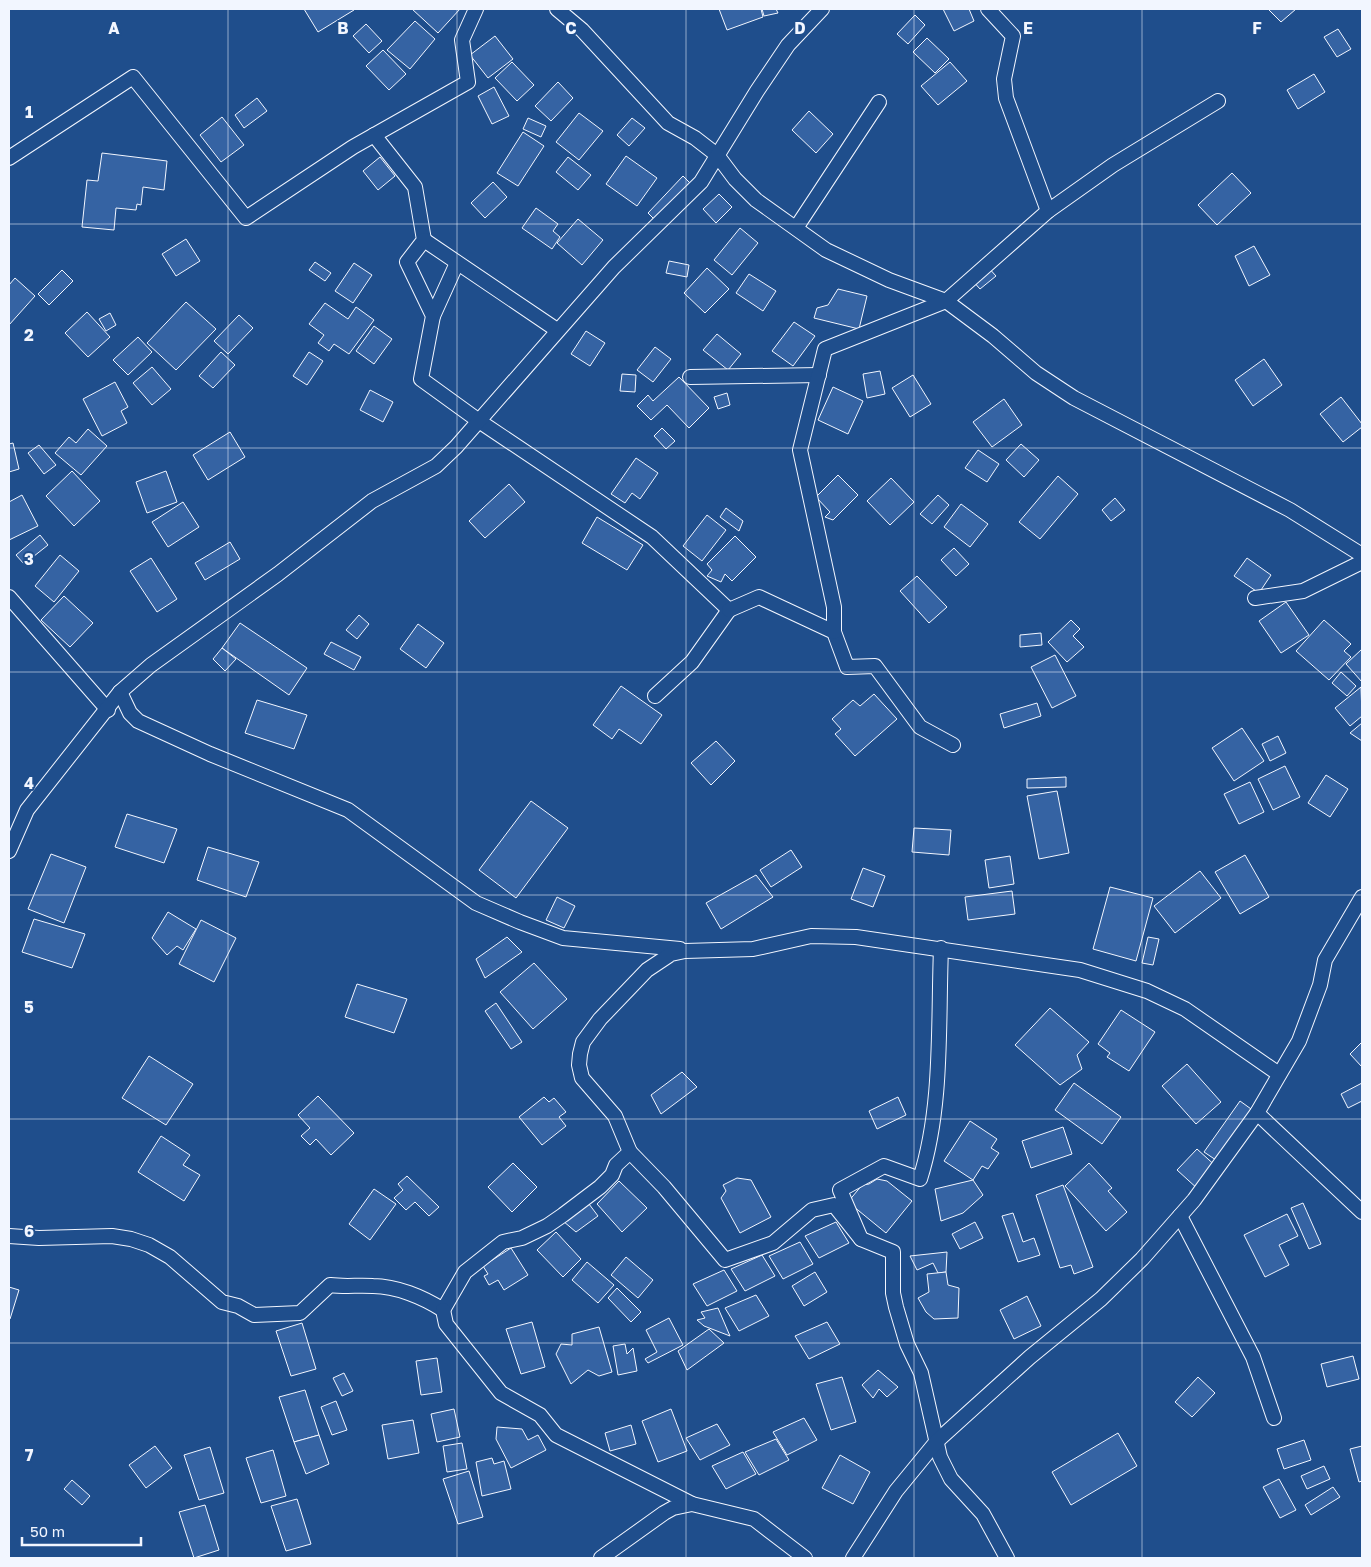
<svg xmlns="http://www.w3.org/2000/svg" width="1371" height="1567" viewBox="0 0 1371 1567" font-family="'Golos Text',sans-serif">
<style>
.building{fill:#3563a3;stroke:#f2f6ff}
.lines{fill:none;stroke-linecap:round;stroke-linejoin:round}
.street-casing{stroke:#f2f6ff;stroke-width:16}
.street{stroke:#1f4e8c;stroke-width:14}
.grid{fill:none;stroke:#f2f6ff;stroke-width:1;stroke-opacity:0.55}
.grid-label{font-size:16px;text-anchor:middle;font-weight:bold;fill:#f2f6ff;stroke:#1f4e8c;stroke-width:4;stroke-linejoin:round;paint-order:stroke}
</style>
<rect width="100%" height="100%" fill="#1f4e8c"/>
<g class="building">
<polygon points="304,9 353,9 354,10 318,32"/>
<polygon points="412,9 460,9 438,33"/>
<polygon points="719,9 761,9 763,17 727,30"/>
<polygon points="762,9 776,9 778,13 764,16"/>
<polygon points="943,9 969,9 974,21 954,31"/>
<polygon points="1268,9 1296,9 1281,22"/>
<polygon points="915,15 925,25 908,44 897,34"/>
<polygon points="415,21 435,39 410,69 387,50"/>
<polygon points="366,24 382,41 369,53 353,36"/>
<polygon points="1338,29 1351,49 1337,57 1324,37"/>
<polygon points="495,36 513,59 488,78 470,55"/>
<polygon points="927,38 949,59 935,73 913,52"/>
<polygon points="383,50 406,74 389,90 366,66"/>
<polygon points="512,62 534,85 517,101 495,78"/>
<polygon points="950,62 967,81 938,105 921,86"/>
<polygon points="1314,74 1325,92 1298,109 1287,90"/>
<polygon points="558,82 573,98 551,121 535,106"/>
<polygon points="494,87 509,116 492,124 478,96"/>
<polygon points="257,98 267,111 244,128 235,115"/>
<polygon points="809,111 833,134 816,153 792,130"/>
<polygon points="579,113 603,131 579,160 556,142"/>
<polygon points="222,117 244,145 221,162 200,135"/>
<polygon points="528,118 546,126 541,137 523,129"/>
<polygon points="632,118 645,128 629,146 617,135"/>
<polygon points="523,132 544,146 518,186 497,173"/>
<polygon points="102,153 167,161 164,190 143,187 141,205 137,204 136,210 116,208 114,230 82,227 87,180 98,181"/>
<polygon points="626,156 657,178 637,206 606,184"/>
<polygon points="380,157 395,176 378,190 363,171"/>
<polygon points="568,157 591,175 578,190 556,172"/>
<polygon points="1232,173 1251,193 1217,225 1198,205"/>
<polygon points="683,176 692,185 657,222 648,213"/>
<polygon points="493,182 507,197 485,218 471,203"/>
<polygon points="719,194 732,207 716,223 703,209"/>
<polygon points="536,208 558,224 553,231 560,237 552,249 522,228"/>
<polygon points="578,219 603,240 582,265 557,243"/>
<polygon points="740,228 758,243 732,275 714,260"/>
<polygon points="186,239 200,261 176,276 162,254"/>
<polygon points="1254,246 1270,275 1249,286 1235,256"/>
<polygon points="669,261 689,265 687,277 666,273"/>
<polygon points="315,262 331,273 325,281 309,270"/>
<polygon points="354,263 372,275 353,303 335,291"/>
<polygon points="987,266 996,276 980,289 972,280"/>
<polygon points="707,268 729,289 705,313 684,293"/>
<polygon points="62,270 73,281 49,305 38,294"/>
<polygon points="749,274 776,291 763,311 736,293"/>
<polygon points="15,278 35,296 9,325 9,285"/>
<polygon points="838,289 867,296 859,329 814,318 817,308 828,305"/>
<polygon points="186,302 216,329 176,370 147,343"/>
<polygon points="325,303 348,319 356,307 374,320 349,354 334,344 329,351 318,343 324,335 309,324"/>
<polygon points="87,312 110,337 88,357 65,333"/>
<polygon points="110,313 116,325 106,331 99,319"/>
<polygon points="239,315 253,328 228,354 214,341"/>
<polygon points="794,322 815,336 793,366 772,351"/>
<polygon points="374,326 392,339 374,364 356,351"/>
<polygon points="586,331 605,343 590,366 571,354"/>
<polygon points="717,334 741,354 728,370 703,350"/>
<polygon points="138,337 152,352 128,375 113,360"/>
<polygon points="655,347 671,359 653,382 637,370"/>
<polygon points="221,352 235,365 213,388 199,376"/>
<polygon points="309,352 323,361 307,385 293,376"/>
<polygon points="1264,359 1282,385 1253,406 1235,380"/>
<polygon points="152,367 171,389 152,405 133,383"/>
<polygon points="880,371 885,394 867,398 863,374"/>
<polygon points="622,374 636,375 635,392 620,391"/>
<polygon points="913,375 931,404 910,417 892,388"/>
<polygon points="679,377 709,408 689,428 667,405 651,420 637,406 648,395 653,401"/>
<polygon points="115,382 128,407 121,411 127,423 102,436 83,399"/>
<polygon points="833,387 863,401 848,434 818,420"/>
<polygon points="370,390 393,402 383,422 360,410"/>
<polygon points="727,393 730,405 718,409 714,397"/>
<polygon points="1341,397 1362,424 1362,427 1343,442 1320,414"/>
<polygon points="1004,399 1022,425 992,447 973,422"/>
<polygon points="662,428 675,441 666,449 654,436"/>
<polygon points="88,429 107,446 81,475 55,453 69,437 76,443"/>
<polygon points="230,432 245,457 208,480 193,455"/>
<polygon points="13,443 19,469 9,472 9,444"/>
<polygon points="1021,444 1039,460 1024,477 1006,460"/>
<polygon points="39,445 56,465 44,474 28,453"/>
<polygon points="978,450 999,464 987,482 965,468"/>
<polygon points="636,458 658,473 640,499 632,493 625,503 611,494"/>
<polygon points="72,471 100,501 74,526 46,496"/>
<polygon points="166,471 177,502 147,513 136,482"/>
<polygon points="838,475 858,495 833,520 825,517 830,512 816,497"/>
<polygon points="1058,476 1078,494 1040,539 1019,522"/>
<polygon points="891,478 914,502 890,525 867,501"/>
<polygon points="509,484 525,502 485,538 469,521"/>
<polygon points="22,495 38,526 9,540 9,502"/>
<polygon points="938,495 949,505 932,524 920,514"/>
<polygon points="1115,498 1125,510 1111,521 1102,510"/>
<polygon points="183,502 199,527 168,547 152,522"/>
<polygon points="961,504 988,524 970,547 944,527"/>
<polygon points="726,508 743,521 739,531 720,517"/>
<polygon points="707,515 726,530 702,561 683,546"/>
<polygon points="597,517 643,545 627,570 582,543"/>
<polygon points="40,535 48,545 24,564 16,555"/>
<polygon points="735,536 756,557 732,581 725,574 721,582 707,576 712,570 707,564"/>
<polygon points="230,542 240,559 205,580 195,563"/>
<polygon points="954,548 969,564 956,576 941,560"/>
<polygon points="60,555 79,571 54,602 35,586"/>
<polygon points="151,558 177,599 157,612 130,571"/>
<polygon points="1247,558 1271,575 1259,593 1234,576"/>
<polygon points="917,576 947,607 929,623 900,591"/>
<polygon points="64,596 93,623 70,647 41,620"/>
<polygon points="1286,602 1309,635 1281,653 1259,621"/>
<polygon points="359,615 369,624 357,639 346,630"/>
<polygon points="1071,620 1080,629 1073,636 1084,647 1067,662 1048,642"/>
<polygon points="1324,620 1351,644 1344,651 1351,657 1329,680 1296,651"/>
<polygon points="240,623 307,668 289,695 222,648"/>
<polygon points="418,624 444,643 426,668 400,649"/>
<polygon points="1041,633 1042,645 1020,647 1020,635"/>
<polygon points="331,642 361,657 354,670 324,654"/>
<polygon points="222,648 236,659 225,671 213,659"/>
<polygon points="1362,649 1362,682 1346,664"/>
<polygon points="1055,655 1076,696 1052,708 1031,667"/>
<polygon points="1341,672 1356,686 1347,696 1332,683"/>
<polygon points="621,686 662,715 641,744 619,729 612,739 593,725"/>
<polygon points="1361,687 1362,716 1350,726 1335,708"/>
<polygon points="874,694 897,719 855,756 835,734 841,729 832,719 853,700 860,706"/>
<polygon points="257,700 307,715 294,749 245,733"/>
<polygon points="1037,703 1041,716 1004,728 1000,714"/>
<polygon points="1362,723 1362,741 1350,733"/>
<polygon points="1242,728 1264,761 1234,781 1212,748"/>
<polygon points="1278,736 1286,753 1270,761 1262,744"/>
<polygon points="716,741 735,761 711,785 691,763"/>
<polygon points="1285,766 1300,797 1273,810 1258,779"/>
<polygon points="1326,775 1348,789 1330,817 1308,803"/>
<polygon points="1066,777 1066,787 1027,788 1027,779"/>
<polygon points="1250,782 1264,812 1239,824 1224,794"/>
<polygon points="1057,791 1069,853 1039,859 1027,796"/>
<polygon points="531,801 568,828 516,898 479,870"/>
<polygon points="127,814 177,829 164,863 115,847"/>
<polygon points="914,828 951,830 949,855 912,852"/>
<polygon points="208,847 259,862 246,897 197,880"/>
<polygon points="791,850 802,867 771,887 760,870"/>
<polygon points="51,854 86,867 64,923 28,909"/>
<polygon points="1245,855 1269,897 1240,914 1215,872"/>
<polygon points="1010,856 1014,884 989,888 985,860"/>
<polygon points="863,868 885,876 873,907 851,899"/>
<polygon points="1200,871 1221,898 1175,933 1154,906"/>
<polygon points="756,875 773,897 721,929 706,903"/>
<polygon points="1110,887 1153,898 1136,961 1093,949"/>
<polygon points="1012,891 1015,914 968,920 965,897"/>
<polygon points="557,897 575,906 564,928 546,920"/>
<polygon points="168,912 196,929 183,950 177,946 167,955 152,938"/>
<polygon points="34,919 85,934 72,968 22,952"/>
<polygon points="201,920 236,938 214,982 179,964"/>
<polygon points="507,937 522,952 485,978 476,959"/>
<polygon points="1148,937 1159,939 1153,965 1142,963"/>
<polygon points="534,963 567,999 533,1029 500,992"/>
<polygon points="357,984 407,999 394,1033 345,1017"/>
<polygon points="496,1003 522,1042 511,1049 485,1011"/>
<polygon points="1050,1008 1089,1042 1077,1055 1082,1069 1060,1085 1015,1045"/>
<polygon points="1121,1010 1155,1032 1129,1071 1107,1057 1110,1053 1098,1044"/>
<polygon points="1362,1042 1362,1067 1350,1054"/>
<polygon points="149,1056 193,1084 166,1125 122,1098"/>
<polygon points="1187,1064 1221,1102 1196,1124 1162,1086"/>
<polygon points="682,1072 697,1087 661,1114 651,1095"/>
<polygon points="1074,1083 1121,1117 1102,1144 1055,1110"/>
<polygon points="1362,1083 1362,1101 1348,1108 1341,1094"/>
<polygon points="318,1096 354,1133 331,1155 316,1139 310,1145 301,1136 310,1128 298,1115"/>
<polygon points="544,1097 549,1102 554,1098 566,1112 559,1117 566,1126 542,1145 519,1117"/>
<polygon points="898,1097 906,1115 877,1129 869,1111"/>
<polygon points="1240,1101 1258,1114 1222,1164 1204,1152"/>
<polygon points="970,1121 997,1139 991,1148 999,1153 988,1169 982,1166 973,1180 944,1161"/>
<polygon points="1063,1127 1072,1154 1031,1168 1022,1141"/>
<polygon points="161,1136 190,1155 183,1165 200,1175 184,1201 138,1172"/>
<polygon points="1197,1149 1219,1169 1199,1190 1177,1170"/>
<polygon points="513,1163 537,1187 512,1212 488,1187"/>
<polygon points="1089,1163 1112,1188 1108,1191 1127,1212 1106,1231 1065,1186"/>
<polygon points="407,1176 439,1207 429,1216 415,1202 406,1210 394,1198 403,1190 398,1184"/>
<polygon points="737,1178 751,1180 771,1217 740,1233 721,1198 726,1191 723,1185"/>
<polygon points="877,1179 887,1181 912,1201 886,1233 848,1202 862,1185 869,1184"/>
<polygon points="973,1180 983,1195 963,1213 941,1221 935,1189"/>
<polygon points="619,1181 647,1208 622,1232 597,1204"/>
<polygon points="1063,1185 1093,1267 1074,1274 1071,1265 1060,1268 1036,1195"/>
<polygon points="374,1189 396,1204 370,1240 349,1224"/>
<polygon points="1303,1203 1321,1244 1309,1249 1291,1208"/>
<polygon points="589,1204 598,1216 576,1232 563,1221"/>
<polygon points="1013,1213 1023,1242 1034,1238 1040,1255 1018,1262 1002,1216"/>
<polygon points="1287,1214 1298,1236 1279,1245 1289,1265 1265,1277 1244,1235"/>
<polygon points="836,1222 849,1243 819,1258 805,1236"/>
<polygon points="975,1222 983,1238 960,1249 952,1234"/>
<polygon points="556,1232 581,1259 563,1277 537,1250"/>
<polygon points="800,1242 813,1264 783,1279 769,1256"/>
<polygon points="511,1248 528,1275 504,1290 498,1280 489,1285 484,1276 488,1274 483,1266"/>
<polygon points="947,1252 946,1272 938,1273 933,1263 917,1270 910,1256"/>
<polygon points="762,1255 775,1276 745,1291 731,1269"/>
<polygon points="626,1257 653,1280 638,1298 611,1275"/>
<polygon points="587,1262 614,1285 598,1303 572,1280"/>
<polygon points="724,1270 737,1291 707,1306 693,1284"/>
<polygon points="815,1272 827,1292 804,1306 792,1286"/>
<polygon points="946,1272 948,1285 959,1288 958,1318 934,1319 926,1312 918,1298 929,1292 927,1274"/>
<polygon points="9,1287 19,1290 10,1319 9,1319"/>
<polygon points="617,1288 641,1312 631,1322 608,1298"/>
<polygon points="756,1295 769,1316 739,1331 725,1308"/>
<polygon points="1027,1296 1041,1326 1014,1339 1000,1310"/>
<polygon points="718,1308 730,1336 704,1326 697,1320 705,1318 701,1312"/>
<polygon points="669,1318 683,1345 648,1363 645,1359 657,1352 646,1330"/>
<polygon points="532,1322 545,1367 521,1374 506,1329"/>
<polygon points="827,1322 840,1344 809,1359 795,1336"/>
<polygon points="302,1323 316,1369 291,1376 276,1331"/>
<polygon points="599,1327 612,1372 599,1376 588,1370 571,1384 556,1354 561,1344 572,1345 572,1334"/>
<polygon points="709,1329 724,1343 687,1370 678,1351"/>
<polygon points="625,1344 627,1354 633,1348 637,1371 618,1375 613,1346"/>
<polygon points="1353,1356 1359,1379 1327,1387 1321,1364"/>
<polygon points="437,1358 442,1392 421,1395 416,1361"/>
<polygon points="878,1370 898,1387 887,1397 879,1389 873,1398 862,1385"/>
<polygon points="344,1373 353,1391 342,1396 333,1378"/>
<polygon points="842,1377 856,1422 831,1430 816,1384"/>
<polygon points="1198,1377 1215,1393 1192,1417 1175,1402"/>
<polygon points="305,1390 319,1435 294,1442 279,1397"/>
<polygon points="336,1401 347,1430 332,1435 321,1407"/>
<polygon points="454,1409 460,1437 437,1442 431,1414"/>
<polygon points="671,1409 687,1451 658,1462 642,1421"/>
<polygon points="804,1418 817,1440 787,1455 773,1432"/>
<polygon points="413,1420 419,1453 388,1459 382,1425"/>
<polygon points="717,1424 730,1445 700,1460 686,1438"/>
<polygon points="631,1425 636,1444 610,1451 605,1433"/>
<polygon points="497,1427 522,1429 528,1440 538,1435 546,1450 511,1468 496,1439"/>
<polygon points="1118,1433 1137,1466 1071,1505 1052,1472"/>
<polygon points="319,1435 329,1464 306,1474 294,1442"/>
<polygon points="776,1439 789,1460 759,1475 745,1452"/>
<polygon points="1304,1440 1311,1460 1284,1469 1277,1449"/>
<polygon points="462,1443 467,1469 447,1472 443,1446"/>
<polygon points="155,1446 172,1468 146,1488 129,1465"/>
<polygon points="1362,1446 1362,1481 1359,1482 1350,1449"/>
<polygon points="210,1447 224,1493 199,1500 184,1455"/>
<polygon points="273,1450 286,1496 261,1503 246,1458"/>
<polygon points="743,1452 756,1474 726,1489 712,1466"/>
<polygon points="840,1455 870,1472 853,1504 822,1488"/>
<polygon points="492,1458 494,1464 504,1461 511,1489 482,1496 476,1462"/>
<polygon points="1324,1466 1330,1479 1307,1489 1301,1476"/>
<polygon points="469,1471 483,1517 458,1524 443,1479"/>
<polygon points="1279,1479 1296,1510 1280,1518 1263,1487"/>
<polygon points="72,1480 90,1496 82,1505 64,1489"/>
<polygon points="1333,1487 1340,1497 1311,1515 1305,1505"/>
<polygon points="297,1499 311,1544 286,1551 271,1506"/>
<polygon points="205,1505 219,1550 194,1558 179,1512"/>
</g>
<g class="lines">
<g class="street-casing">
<g id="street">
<polyline points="557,9 582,30 668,123 695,138 717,155 735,179 756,200 826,250 889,280 946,301 993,336 1036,373 1074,398 1290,510 1362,555"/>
<polyline points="988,9 1013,36 1004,79 1006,98 1048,211"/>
<polyline points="374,135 415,187 424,240 407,262 433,316 421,379 479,421 652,537 729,610 692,662 655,696"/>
<polyline points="9,158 133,77 246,218 353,147 468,82 462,40 476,9"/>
<polyline points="796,228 879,102"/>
<polyline points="424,240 557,330"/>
<polyline points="433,316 457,263"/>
<polyline points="690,377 819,375"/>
<polyline points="9,597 108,710"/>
<polyline points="1255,598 1303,591 1362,562"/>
<polyline points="729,610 759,597 834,632 847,667 875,666 920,727 953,745"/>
<polyline points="834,632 834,607 800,450 825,349 946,301 1048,211 1113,165 1218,101"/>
<polyline points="120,692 130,713 138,721 210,754 348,810 476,903 520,922 563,938 680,949"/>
<polyline points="9,851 27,810 120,692 151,665 278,574 372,501 436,466 456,447 614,267 701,182 757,91 788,45 822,9"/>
<polyline points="1257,1113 1362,1212"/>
<path d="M630,1152L664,1187L725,1260L773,1243L812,1210L834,1205L861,1239L840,1190L884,1166L920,1179C943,1107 938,1024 941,948"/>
<polyline points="1180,1216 1253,1357 1274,1418"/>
<path d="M9,1236L39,1238L112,1236L131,1239L149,1245L170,1257L222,1302L238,1306L254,1315L300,1313L330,1285C345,1287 358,1285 373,1286C396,1286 423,1297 443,1310L465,1272L503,1242L522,1238L547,1226L563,1215L600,1187L612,1175L616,1165L630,1152L615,1116L582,1078L579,1065L580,1054L583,1042L600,1019L647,970L671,954L685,951L753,949L811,936L856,937L1080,970L1147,991L1185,1009L1279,1074"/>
<polyline points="861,1239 893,1252 893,1293 896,1307 907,1344 921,1373 940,1457 951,1479 983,1514 1007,1558"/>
<polyline points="443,1310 446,1324 501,1393 540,1415 556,1435 692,1504 754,1519 805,1558"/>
<polyline points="601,1558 664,1513 673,1508 692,1504"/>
<polyline points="853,1558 896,1491 937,1441 1030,1357 1101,1299 1142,1259 1194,1200 1257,1113 1299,1041 1320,985 1325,960 1362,897"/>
</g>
</g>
<use href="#street" class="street"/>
</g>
<path class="grid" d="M228,9V1558M457,9V1558M686,9V1558M914,9V1558M1142,9V1558M9,224H1362M9,448H1362M9,672H1362M9,895H1362M9,1119H1362M9,1343H1362"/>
<g class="grid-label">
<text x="114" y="34">A</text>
<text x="343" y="34">B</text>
<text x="571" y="34">C</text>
<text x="800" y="34">D</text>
<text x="1028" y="34">E</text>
<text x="1257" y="34">F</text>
<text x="29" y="118">1</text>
<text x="29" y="341">2</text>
<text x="29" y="565">3</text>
<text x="29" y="789">4</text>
<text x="29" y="1013">5</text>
<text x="29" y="1237">6</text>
<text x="29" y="1461">7</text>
</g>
<rect width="1371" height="1567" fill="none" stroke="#f2f6ff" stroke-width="20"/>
<path d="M22 1537v8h119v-8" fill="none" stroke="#f2f6ff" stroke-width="2.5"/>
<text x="30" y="1537" font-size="15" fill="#f2f6ff" stroke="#1f4e8c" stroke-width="4" paint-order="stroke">50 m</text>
</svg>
